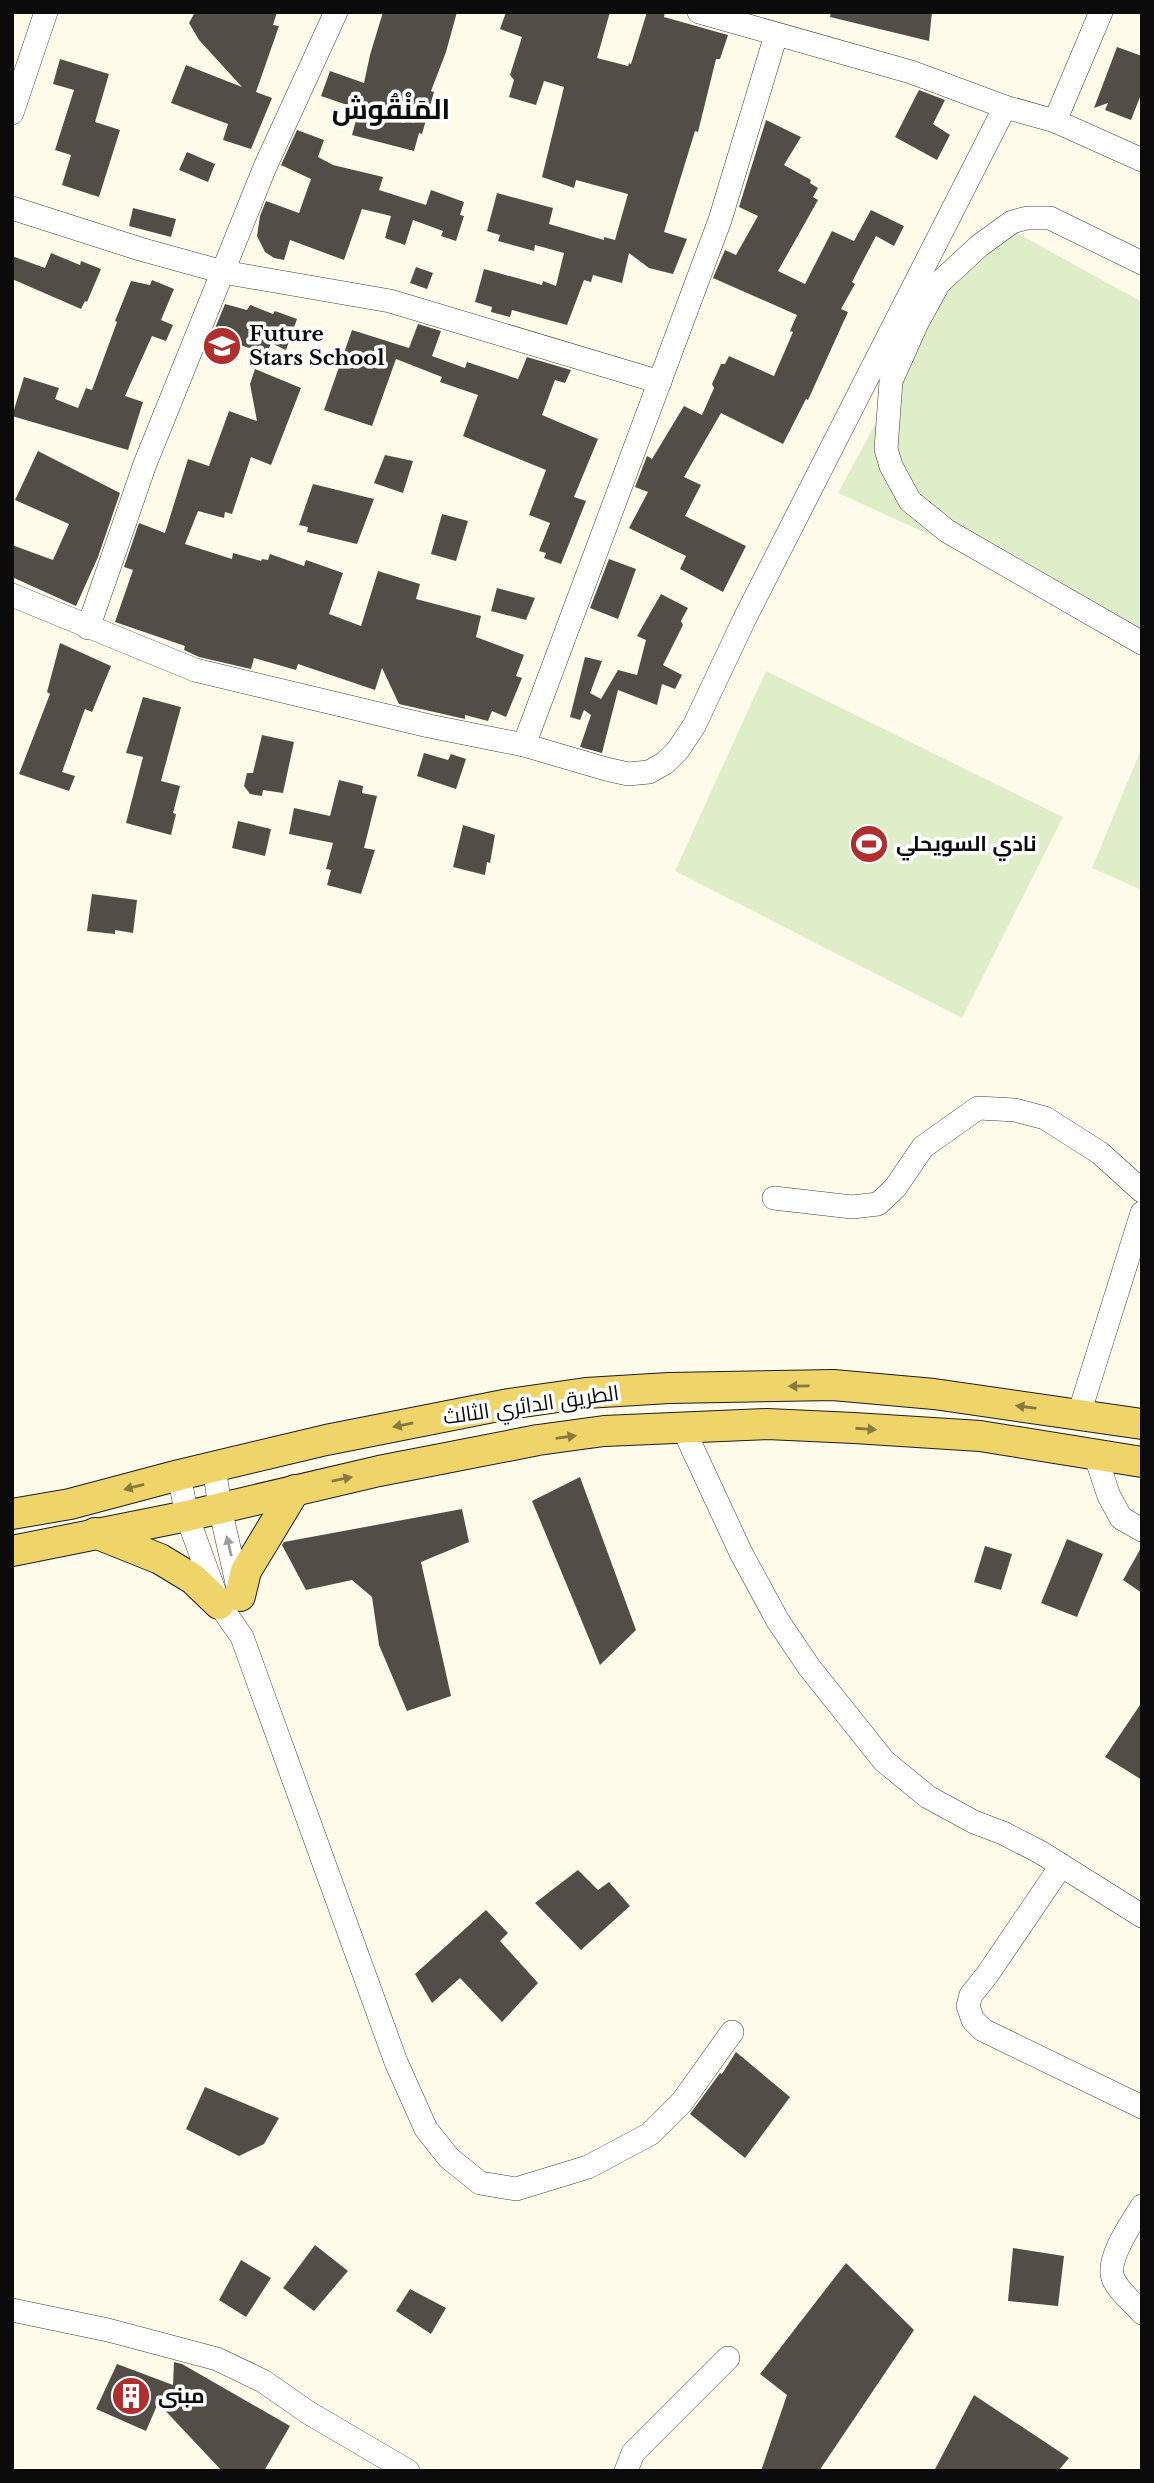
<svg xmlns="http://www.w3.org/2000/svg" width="1154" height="2483" viewBox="0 0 1154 2483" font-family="'Libre Baskerville',Cairo,serif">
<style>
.pitch{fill:#dfedc8}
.building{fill:#534d48}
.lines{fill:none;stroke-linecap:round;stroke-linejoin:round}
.minor-casing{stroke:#3e3e3e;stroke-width:24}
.major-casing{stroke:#1c1c1c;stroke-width:32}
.minor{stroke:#fff;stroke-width:23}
.major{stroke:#efd46a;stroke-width:30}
.oneway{fill:#887a3f}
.oneway2{fill:#9d9d9d}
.labels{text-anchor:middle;stroke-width:7;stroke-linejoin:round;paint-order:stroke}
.poi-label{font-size:21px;font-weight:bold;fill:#0b0b0b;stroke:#fff;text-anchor:start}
.street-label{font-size:21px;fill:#0b0b0b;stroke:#fff}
.district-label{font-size:28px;font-weight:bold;fill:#0b0b0b;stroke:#fff}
</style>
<rect width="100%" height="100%" fill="#fefbeb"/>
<g class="pitch">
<polygon points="1015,232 1142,302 1142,632 838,493 976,238"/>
<polygon points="766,671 1063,817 962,1018 675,871"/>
<polygon points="1142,747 1142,890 1092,868"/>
</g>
<g class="building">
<polygon points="195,12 277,12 273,25 279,26 256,92 272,98 251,149 223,140 228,124 171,103 186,65 242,87 199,40 189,23"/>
<polygon points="383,12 457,12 446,52 431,91 434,92 422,134 419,133 414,151 352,135 359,109 321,96 330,71 364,83 370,55"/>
<polygon points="506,12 610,12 597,58 628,66 629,63 631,64 647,12 665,12 664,17 728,35 720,59 716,59 698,132 695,131 664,232 687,239 673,274 649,268 629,253 622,283 593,275 591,282 584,280 567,325 512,310 510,317 491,312 492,307 475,302 484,269 542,285 543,281 556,286 564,253 535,245 534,251 498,241 500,235 487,231 497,193 553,208 549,224 604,240 604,237 615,240 628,194 576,180 574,188 542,177 564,87 544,81 536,105 509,97 514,80 510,75 522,37 500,29"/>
<polygon points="831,12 932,12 929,41 830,17"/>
<polygon points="1117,47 1142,56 1142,92 1131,120 1105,110 1108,103 1094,108"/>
<polygon points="60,59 109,74 95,122 120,130 99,197 62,185 71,155 55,150 74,90 53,84"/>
<polygon points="919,90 945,100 933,124 950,135 937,160 895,137"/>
<polygon points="766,120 801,137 784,165 811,180 810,183 818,188 813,197 818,200 778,271 805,284 832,231 854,241 871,210 904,226 894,246 876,236 852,282 855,284 841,309 848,312 808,400 806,399 783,444 721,413 684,477 701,485 685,516 746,546 723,592 680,569 686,556 629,528 648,492 635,487 647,456 652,459 684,406 702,415 714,388 712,384 721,364 725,364 729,356 774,376 793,332 790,331 797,315 713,278 725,250 736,255 758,216 739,207"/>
<polygon points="297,130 324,140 318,157 333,165 383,177 379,190 426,205 431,190 464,202 460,215 464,216 456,241 441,236 443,231 413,220 405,245 385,238 391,216 362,209 344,260 290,240 284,260 274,258 265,252 257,236 260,216 266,201 299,213 311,179 281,165"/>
<polygon points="187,152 215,164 208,182 179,170"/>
<polygon points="133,208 176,219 171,237 129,226"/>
<polygon points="51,253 80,265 81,261 101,269 87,302 85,301 81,309 12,279 12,256 45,268"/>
<polygon points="416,267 433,273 427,289 410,283"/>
<polygon points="152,280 174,289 161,320 173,325 166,341 152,336 125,396 143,402 128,450 12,416 24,377 59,388 55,399 78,408 86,388 92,390 117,322 115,321 131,281 150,285"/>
<polygon points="225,304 247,310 250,305 273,314 275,311 297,319 286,350 271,343 267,354 231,342 226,356 206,350"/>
<polygon points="418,324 441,331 432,356 465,368 467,362 518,379 527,357 571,370 565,383 555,380 542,415 598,439 574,497 586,501 561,564 544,558 546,553 539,551 550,523 529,515 546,470 463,436 478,395 440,382 442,377 396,359 372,426 324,410 352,330 409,348"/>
<polygon points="255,369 301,388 271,465 251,457 232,514 225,512 224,518 198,511 185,544 232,559 233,553 261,561 262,559 268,560 270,554 304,566 306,560 343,573 329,614 361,626 378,571 420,584 416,599 481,616 476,637 524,655 516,676 522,678 506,717 492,711 488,721 465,715 465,719 399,704 382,668 375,690 298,664 296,670 254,658 251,669 199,657 184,650 185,646 115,622 133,570 124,567 139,523 165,533 188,459 209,466 229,411 257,421 250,384"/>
<polygon points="38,451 120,493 98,557 76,606 12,577 12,545 53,560 69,524 15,500"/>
<polygon points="385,455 413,461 403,493 374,483"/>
<polygon points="313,484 374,499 357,544 307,532 308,527 299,525"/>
<polygon points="442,514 468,521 456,561 431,554"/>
<polygon points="609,559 636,569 618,619 590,608"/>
<polygon points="497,588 535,598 526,620 491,611"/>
<polygon points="661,594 688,608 681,621 683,625 663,665 682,675 675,689 662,684 657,705 618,690 602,753 580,747 591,715 584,710 580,720 570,717 585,657 602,661 590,693 601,699 618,670 637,675 646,640 637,636"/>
<polygon points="60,643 111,666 92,712 85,709 62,772 75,776 69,791 19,774 50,694 47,692"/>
<polygon points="143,697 181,707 161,781 180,786 173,813 176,814 171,835 126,823 143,757 126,753"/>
<polygon points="262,735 294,742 283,793 263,790 262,796 250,794 244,786 247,773 253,773"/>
<polygon points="424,753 448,760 451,754 466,759 456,789 417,776"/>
<polygon points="339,780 363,786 362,793 377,796 364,848 375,850 361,894 327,885 331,870 326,869 333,843 289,834 294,808 330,816"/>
<polygon points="238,821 271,829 265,856 232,848"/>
<polygon points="463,825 495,835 490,863 487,862 485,875 453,867"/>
<polygon points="92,894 137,900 133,933 115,930 115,934 87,931"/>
<polygon points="580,1477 636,1630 600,1665 532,1501"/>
<polygon points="462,1509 469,1542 421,1562 451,1696 407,1711 379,1645 372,1597 352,1580 306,1590 282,1545 284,1542"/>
<polygon points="1067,1539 1103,1554 1077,1617 1041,1603"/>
<polygon points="985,1546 1012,1554 1001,1590 974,1582"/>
<polygon points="1142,1546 1142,1593 1123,1580"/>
<polygon points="1142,1702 1142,1780 1105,1757"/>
<polygon points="578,1870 598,1890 609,1882 630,1906 581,1950 535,1903"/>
<polygon points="486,1910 508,1933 500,1941 538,1983 502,2022 460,1978 432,2003 415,1974"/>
<polygon points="736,2052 790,2097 745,2158 690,2114 720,2073 722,2074"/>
<polygon points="205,2087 279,2118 264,2144 239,2156 186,2129"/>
<polygon points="315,2245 348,2271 314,2311 283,2288"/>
<polygon points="1013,2248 1064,2256 1058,2306 1008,2301"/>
<polygon points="241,2260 271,2278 246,2317 219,2300"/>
<polygon points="846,2263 914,2330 819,2471 761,2471 787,2395 760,2374"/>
<polygon points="410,2289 446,2308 431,2334 396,2311"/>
<polygon points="174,2362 182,2364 290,2426 264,2471 222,2471 158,2403 146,2431 96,2409 117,2364 173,2385"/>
<polygon points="974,2395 1069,2458 1058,2471 934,2471"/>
</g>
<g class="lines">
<g class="minor-casing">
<g id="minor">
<polyline points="699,12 911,72 1005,107 1055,121 1142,160"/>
<polyline points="12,113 46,12"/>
<polyline points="1055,121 1101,12"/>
<polyline points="12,208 140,249 223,272 390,301 660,382"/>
<polyline points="1142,263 1050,218 1027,218 1012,222 979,246 939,283 917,323 891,381 886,449 891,466 910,501 947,531 1142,643"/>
<polyline points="12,595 195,670 429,726 524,745 606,769 628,774 649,772 665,763 678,750 694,726 745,618 1005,107"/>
<polyline points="88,628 145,464 265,167 336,12"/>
<polyline points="524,745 720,220 776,35"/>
<polyline points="774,1198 852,1207 878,1204 895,1188 923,1147 978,1108 1015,1110 1045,1118 1100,1153 1142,1191"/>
<polyline points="1079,1414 1142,1213"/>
<polyline points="683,1428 741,1553 778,1621 809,1667 884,1761 928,1797 974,1822 1003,1833 1040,1852 1142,1916"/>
<polyline points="1095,1454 1109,1496 1121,1518 1142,1530"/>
<polyline points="214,1466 220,1508 239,1592"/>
<polyline points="179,1475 187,1516 219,1604 242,1637 396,2062 426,2129 449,2158 480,2183 516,2189 588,2167 650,2134 682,2102 732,2032"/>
<polyline points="1061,1866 987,1975 971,1995 968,2006 973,2020 983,2030 1142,2107"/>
<path d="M1142,2206C1132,2222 1106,2259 1113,2278C1118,2291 1133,2302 1142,2313"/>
<polyline points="12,2310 108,2330 217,2359 263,2381 309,2413 408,2471"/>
<polyline points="626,2471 633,2453 728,2358"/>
</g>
</g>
<g class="major-casing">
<g id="major">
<polyline points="12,1514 70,1504 179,1475 326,1440 509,1404 586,1393 669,1388 833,1385 934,1394 1142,1424"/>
<polyline points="95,1533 160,1559 193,1579 219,1604"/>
<polyline points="12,1551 187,1516 379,1471 538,1440 604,1431 767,1424 854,1428 980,1436 1142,1462"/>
<polyline points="240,1596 246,1571 295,1490"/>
</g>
</g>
<use href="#minor" class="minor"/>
<use href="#major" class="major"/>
</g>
<defs><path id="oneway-solid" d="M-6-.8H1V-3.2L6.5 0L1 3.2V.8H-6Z" transform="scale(1.75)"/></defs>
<g class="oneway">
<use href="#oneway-solid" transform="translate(799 1386) rotate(179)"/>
<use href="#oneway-solid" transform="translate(1026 1407) rotate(-172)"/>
<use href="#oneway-solid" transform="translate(403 1425) rotate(169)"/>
<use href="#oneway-solid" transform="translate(866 1429) rotate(4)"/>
<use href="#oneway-solid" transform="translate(566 1437) rotate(-8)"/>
<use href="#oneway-solid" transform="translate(342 1479) rotate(-12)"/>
<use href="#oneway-solid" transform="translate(134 1487) rotate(165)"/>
</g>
<use class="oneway2" href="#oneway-solid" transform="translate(229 1546) rotate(-103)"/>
<defs>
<g id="school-disc" transform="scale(2.0125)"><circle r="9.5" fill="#b12e2e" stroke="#fff"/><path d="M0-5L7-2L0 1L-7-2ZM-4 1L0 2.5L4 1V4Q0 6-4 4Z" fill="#fff"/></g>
<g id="stadium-disc" transform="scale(2.0125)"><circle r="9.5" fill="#b12e2e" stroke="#fff"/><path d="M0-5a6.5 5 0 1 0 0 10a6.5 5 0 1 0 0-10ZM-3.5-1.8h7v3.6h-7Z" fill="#fff"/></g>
<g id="building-disc" transform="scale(2.0125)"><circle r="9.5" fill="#b12e2e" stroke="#fff"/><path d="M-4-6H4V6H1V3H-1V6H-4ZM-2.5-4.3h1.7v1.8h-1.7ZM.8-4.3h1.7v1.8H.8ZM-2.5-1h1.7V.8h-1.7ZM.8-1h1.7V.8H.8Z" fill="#fff"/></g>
</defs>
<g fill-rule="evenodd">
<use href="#school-disc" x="222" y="346"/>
<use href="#stadium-disc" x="869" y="844"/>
<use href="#building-disc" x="131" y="2396"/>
</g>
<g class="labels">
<g class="poi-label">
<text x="249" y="341">Future<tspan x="249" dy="24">Stars School</tspan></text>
<text x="896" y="851">نادي السويحلي</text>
<text x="158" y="2403">مبنى</text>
</g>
<g class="street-label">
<text transform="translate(531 1405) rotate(-8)" y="7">الطريق الدائري الثالث</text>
</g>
<g class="district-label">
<text x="391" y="119">المَنْقُوش</text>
</g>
</g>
<rect width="1154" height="2483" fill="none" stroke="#0b0b0b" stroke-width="28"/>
</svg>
